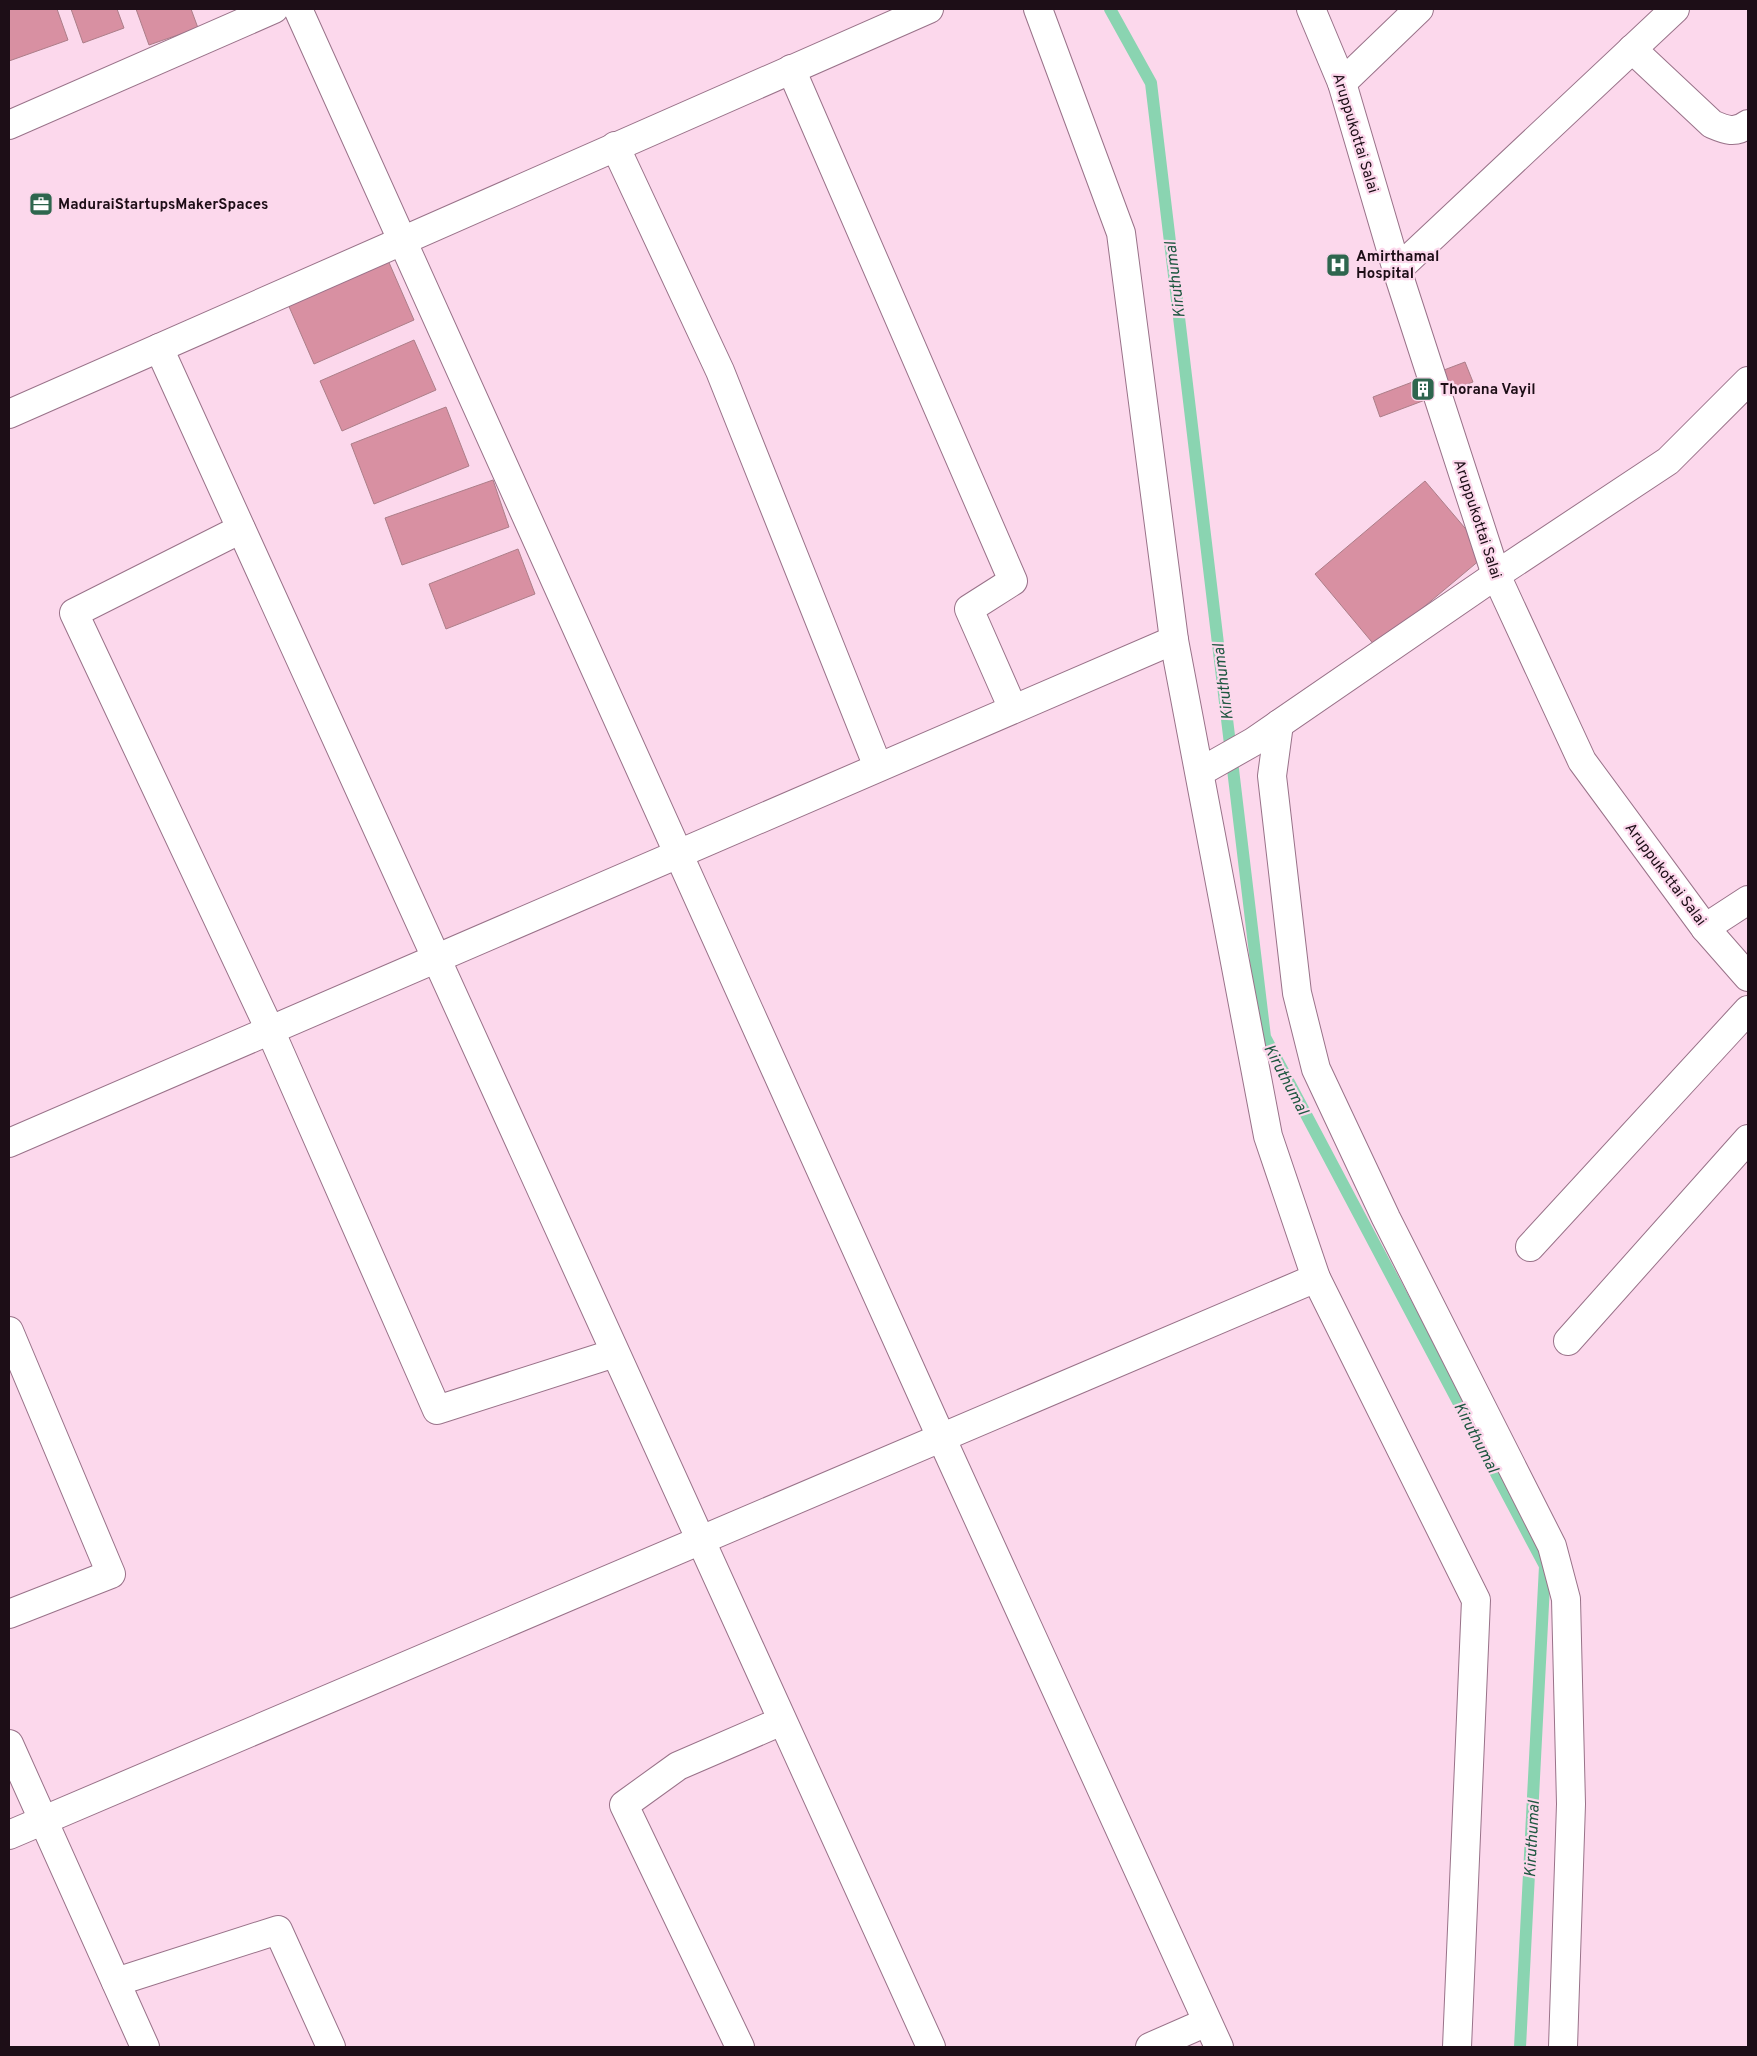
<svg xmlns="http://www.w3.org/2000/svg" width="1757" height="2056" viewBox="0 0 1757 2056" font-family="Overpass,sans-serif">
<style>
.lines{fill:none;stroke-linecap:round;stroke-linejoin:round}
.stream{stroke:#8ad4b1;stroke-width:12}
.building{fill:#d890a2;stroke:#ac7e89}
.minor-casing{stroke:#997289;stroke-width:30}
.major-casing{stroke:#997289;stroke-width:30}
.minor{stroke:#fff;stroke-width:28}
.major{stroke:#fff;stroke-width:28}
.labels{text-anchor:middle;stroke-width:4.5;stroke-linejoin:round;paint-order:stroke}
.street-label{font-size:15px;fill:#1d0e17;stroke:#fcd8ec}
.poi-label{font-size:15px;font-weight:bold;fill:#1d0e17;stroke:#fcd8ec;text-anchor:start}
.water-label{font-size:16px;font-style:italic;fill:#1e5740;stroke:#fcd8ec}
</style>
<rect width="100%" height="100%" fill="#fcd8ec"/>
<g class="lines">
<polyline class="stream" points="1110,9 1151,83 1265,1037 1545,1566 1520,2047"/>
</g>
<g class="building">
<polygon points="9,9 57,9 68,40 9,61"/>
<polygon points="71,9 117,9 124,28 83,43"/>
<polygon points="136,9 191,9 198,28 149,45"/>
<polygon points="387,258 414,320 314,364 287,302"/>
<polygon points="414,340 436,390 342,431 320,381"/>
<polygon points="1465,362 1473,382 1380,417 1373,397"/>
<polygon points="446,407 469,466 374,504 351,444"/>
<polygon points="493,480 509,527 402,565 385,518"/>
<polygon points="1425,481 1487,554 1376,647 1315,574"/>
<polygon points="518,549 535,594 446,629 429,584"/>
</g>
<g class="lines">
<g class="minor-casing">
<g id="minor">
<polyline points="298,9 941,1437 1219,2047"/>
<polyline points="1038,9 1121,233 1174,640 1268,1136 1316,1278 1476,1600 1457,2047"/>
<path d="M1632,49L1712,124C1726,130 1735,134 1748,124"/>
<polyline points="791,69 1013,581 969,609 1013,709"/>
<polyline points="1342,83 1419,9"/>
<polyline points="9,125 274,9"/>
<polyline points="615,146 720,371 878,767"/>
<polyline points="1397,270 1675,9"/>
<polyline points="159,348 931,2047"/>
<polyline points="9,414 929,9"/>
<polyline points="241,529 74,613 270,1030 437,1410 615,1353"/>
<polyline points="1279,724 1272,776 1297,993 1316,1069 1386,1218 1552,1546 1566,1599 1571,1804 1563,2047"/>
<polyline points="1200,772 1253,742 1496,575 1668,461 1748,381"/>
<polyline points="1705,928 1748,900"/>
<polyline points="9,1143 1174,640"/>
<polyline points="1530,1247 1748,1010"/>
<polyline points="9,1331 111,1574 9,1614"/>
<polyline points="1568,1341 1748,1139"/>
<polyline points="9,1744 145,2047"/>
<polyline points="9,1835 1316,1278"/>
<polyline points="116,1982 278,1930 331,2047"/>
<polyline points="740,2047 624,1805 678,1766 782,1721"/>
<polyline points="1150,2047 1207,2022"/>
</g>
</g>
<g class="major-casing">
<polyline id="major" points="1311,9 1342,83 1397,270 1496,575 1582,761 1705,928 1748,977"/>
</g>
<use href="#minor" class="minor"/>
<use href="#major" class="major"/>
</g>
<defs>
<g id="office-square" transform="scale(1.25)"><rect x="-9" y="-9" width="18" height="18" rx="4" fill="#2e664e" stroke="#fcd8ec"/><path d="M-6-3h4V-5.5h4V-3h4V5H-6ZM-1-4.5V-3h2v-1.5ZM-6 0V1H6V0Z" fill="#fff"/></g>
<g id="hospital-square" transform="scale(1.25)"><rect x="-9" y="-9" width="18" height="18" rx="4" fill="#2e664e" stroke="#fcd8ec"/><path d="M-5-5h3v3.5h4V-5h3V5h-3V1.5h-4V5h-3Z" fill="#fff"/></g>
<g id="building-square" transform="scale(1.25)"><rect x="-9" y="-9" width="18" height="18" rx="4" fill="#2e664e" stroke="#fcd8ec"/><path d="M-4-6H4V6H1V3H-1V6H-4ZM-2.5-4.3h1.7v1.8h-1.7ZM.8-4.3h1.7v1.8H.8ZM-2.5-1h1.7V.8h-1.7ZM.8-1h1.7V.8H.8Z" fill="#fff"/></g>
</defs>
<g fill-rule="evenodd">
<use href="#office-square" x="41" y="204"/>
<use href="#hospital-square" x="1338" y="265"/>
<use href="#building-square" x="1423" y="389"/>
</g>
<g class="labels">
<g class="street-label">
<text transform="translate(1356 133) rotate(73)" y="5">Aruppukottai Salai</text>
<text transform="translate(1478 519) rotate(72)" y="5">Aruppukottai Salai</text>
<text transform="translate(1666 874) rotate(53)" y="5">Aruppukottai Salai</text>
</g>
<g class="poi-label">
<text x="58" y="209">MaduraiStartupsMakerSpaces</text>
<text x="1356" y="261">Amirthamal<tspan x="1356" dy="17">Hospital</tspan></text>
<text x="1440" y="394">Thorana Vayil</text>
</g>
<g class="water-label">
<text transform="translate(1174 280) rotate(-97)" y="6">Kiruthumal</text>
<text transform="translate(1222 682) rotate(-97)" y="6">Kiruthumal</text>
<text transform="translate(1287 1079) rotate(62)" y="6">Kiruthumal</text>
<text transform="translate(1477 1437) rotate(62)" y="6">Kiruthumal</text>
<text transform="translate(1531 1839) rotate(-87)" y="6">Kiruthumal</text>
</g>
</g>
<rect width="1757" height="2056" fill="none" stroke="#1d0e17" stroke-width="20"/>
</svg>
